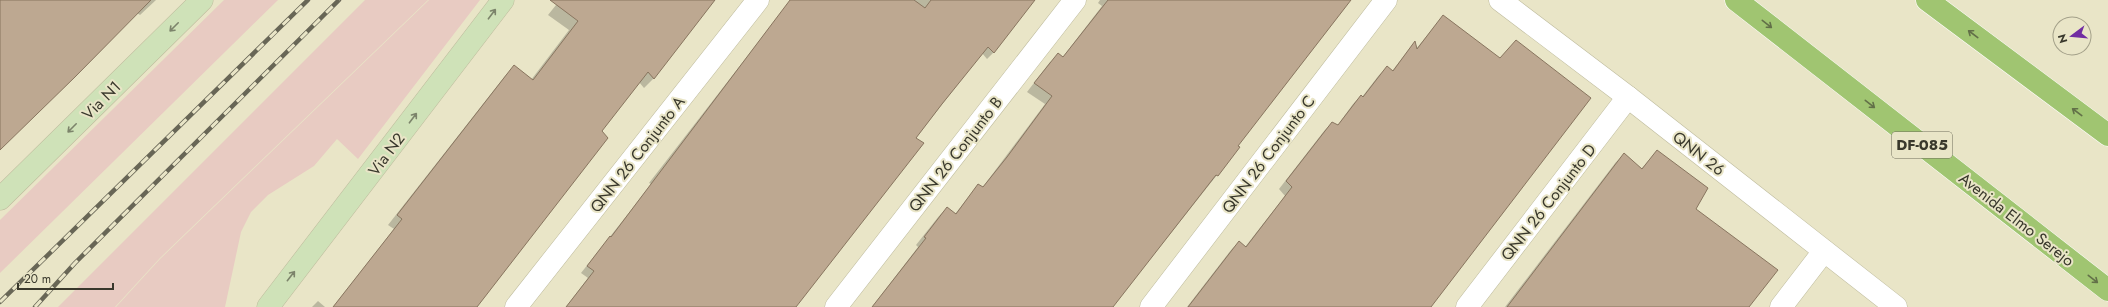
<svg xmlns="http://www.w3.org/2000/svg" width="2108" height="307" viewBox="0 0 2108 307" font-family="Jost,sans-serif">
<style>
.green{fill:#e8cbc2}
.shadow{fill:#0003}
.building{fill:#bda891;stroke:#88755f}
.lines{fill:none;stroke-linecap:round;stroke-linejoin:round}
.street-casing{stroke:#bebb9d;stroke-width:23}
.secondary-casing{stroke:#bebb9d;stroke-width:23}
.primary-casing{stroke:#fff;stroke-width:23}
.street{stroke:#fff;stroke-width:22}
.secondary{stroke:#cfe2b8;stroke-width:22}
.primary{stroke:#a0c571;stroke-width:22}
.rail-casing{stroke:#686656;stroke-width:4.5}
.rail{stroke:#e9e5c7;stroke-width:3;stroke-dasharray:9;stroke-linecap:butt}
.oneway{stroke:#7c846b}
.oneway2{stroke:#627048}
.labels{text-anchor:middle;stroke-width:4;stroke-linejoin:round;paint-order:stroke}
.shield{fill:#e9e5c7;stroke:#6e6c5a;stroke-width:1}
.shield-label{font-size:15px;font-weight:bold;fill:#39382c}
.street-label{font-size:16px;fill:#39382c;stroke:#e9e5c7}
</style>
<rect width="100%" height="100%" fill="#e9e5c7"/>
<g class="green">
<polygon points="224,0 278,0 0,273 0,220"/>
<polygon points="365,0 428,0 160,258 115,307 58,307"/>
<polygon points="429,0 480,0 358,159 337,139 314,166 268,195 251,212 241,232 225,307 116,307 160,259"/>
</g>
<g class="shadow">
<polygon points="5,0 156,0 140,15 137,13 0,149 0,5"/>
<polygon points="560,0 714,0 654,78 644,88 639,82 601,131 477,307 333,307 394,229 388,225 505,76 514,67 531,80 569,30 548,15"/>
<polygon points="791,0 1033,0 994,52 987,59 982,53 915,139 795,307 566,307 588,278 581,273 628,214 651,184 649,183"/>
<polygon points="1100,0 1350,0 1237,146 1217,175 1112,307 872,307 918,247 916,245 939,216 947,208 955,214 978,185 982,188 1045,104 1027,92 1050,62 1062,58 1102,6 1098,3"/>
<polygon points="1443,16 1430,307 1187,307 1231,250 1239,242 1245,247 1285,196 1279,189 1324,131 1332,123 1337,126 1353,104 1361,96 1362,97 1379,75 1387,68 1392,71 1414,43 1416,49"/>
<polygon points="1657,151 1695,209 1748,307 1505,307 1616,162 1624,155 1641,169"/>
<polygon points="318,301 325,307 312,307"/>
</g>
<g class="building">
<polygon points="0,0 151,0 75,77 0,150"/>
<polygon points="550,0 715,0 654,79 648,72 602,131 608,138 477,307 333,307 402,219 397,215 514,65 533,80 578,21"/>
<polygon points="790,0 914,0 925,8 931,0 1035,0 994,53 988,47 942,104 916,138 924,143 796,307 566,307 594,271 587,266 610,236 611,237"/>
<polygon points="1108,0 1351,0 1238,146 1240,147 1218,176 1216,175 1113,307 872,307 926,238 924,237 947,207 956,214 978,184 983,187 1007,157 1052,96 1034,83 1058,53 1063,57"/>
<polygon points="1443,15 1500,58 1516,40 1591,98 1431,307 1188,307 1239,241 1246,247 1292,187 1286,181 1332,122 1338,125 1361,95 1363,97 1387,66 1393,71 1415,41 1417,49"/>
<polygon points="1657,150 1708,188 1696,209 1778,270 1749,307 1507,307 1624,153 1642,169"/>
</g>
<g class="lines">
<g class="street-casing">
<g id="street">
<polyline points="1500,0 1628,97 1896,307"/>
<polyline points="516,307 758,0"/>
<polyline points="836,307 1075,0"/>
<polyline points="1151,307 1386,0"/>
<polyline points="1467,307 1628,97"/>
<polyline points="1781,307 1824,251"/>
</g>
</g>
<g class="secondary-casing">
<g id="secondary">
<polyline points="0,199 202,0"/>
<polyline points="268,307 503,0"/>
</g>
</g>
<g class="primary-casing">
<g id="primary">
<polyline points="1736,0 2108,290"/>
<polyline points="1927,0 2108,135"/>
</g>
</g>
<use href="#street" class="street"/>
<use href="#secondary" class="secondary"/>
<use href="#primary" class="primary"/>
<g class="rail-casing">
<g id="rail">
<polyline points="0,302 308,0"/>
<polyline points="35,307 75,263 339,0"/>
</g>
</g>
<use href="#rail" class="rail"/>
</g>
<defs><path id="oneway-shaft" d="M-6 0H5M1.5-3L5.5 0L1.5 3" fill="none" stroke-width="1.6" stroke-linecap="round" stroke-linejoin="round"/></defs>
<g class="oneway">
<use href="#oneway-shaft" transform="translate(492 14) rotate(-53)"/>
<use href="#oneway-shaft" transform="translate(174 27) rotate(135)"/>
<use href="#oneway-shaft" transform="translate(413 118) rotate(-53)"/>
<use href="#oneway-shaft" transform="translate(72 128) rotate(135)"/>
<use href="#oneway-shaft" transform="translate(291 276) rotate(-52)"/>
</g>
<g class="oneway2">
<use href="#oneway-shaft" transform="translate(1767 24) rotate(38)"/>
<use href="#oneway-shaft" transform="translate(1973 34) rotate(-143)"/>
<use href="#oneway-shaft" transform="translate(1870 104) rotate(38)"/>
<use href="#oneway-shaft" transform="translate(2077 112) rotate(-143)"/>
<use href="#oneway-shaft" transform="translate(2093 279) rotate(38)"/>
</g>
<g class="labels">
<rect class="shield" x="1892" y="132" width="60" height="26" rx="3"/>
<g class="shield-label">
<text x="1922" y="150">DF-085</text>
</g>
<g class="street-label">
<text transform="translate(101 100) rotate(-45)" y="6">Via N1</text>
<text transform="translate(1699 153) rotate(38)" y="6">QNN 26</text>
<text transform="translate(386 154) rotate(-53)" y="6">Via N2</text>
<text transform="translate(637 154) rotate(-52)" y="6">QNN 26 Conjunto A</text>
<text transform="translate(955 154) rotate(-52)" y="6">QNN 26 Conjunto B</text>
<text transform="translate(1268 154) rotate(-53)" y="6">QNN 26 Conjunto C</text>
<text transform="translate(1548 202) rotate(-52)" y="6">QNN 26 Conjunto D</text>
<text transform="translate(2017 219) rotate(38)" y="6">Avenida Elmo Serejo</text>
</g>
</g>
<g transform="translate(2072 36) rotate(254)"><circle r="19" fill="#e9e5c7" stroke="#a3a089"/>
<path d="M0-3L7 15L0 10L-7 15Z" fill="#712da2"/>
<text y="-6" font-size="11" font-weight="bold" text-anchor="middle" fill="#39382c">N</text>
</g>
<path d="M18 283v6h95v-6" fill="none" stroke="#39382c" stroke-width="2"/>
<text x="24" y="283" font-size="12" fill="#39382c" stroke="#e9e5c7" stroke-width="3" paint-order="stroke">20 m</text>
</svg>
